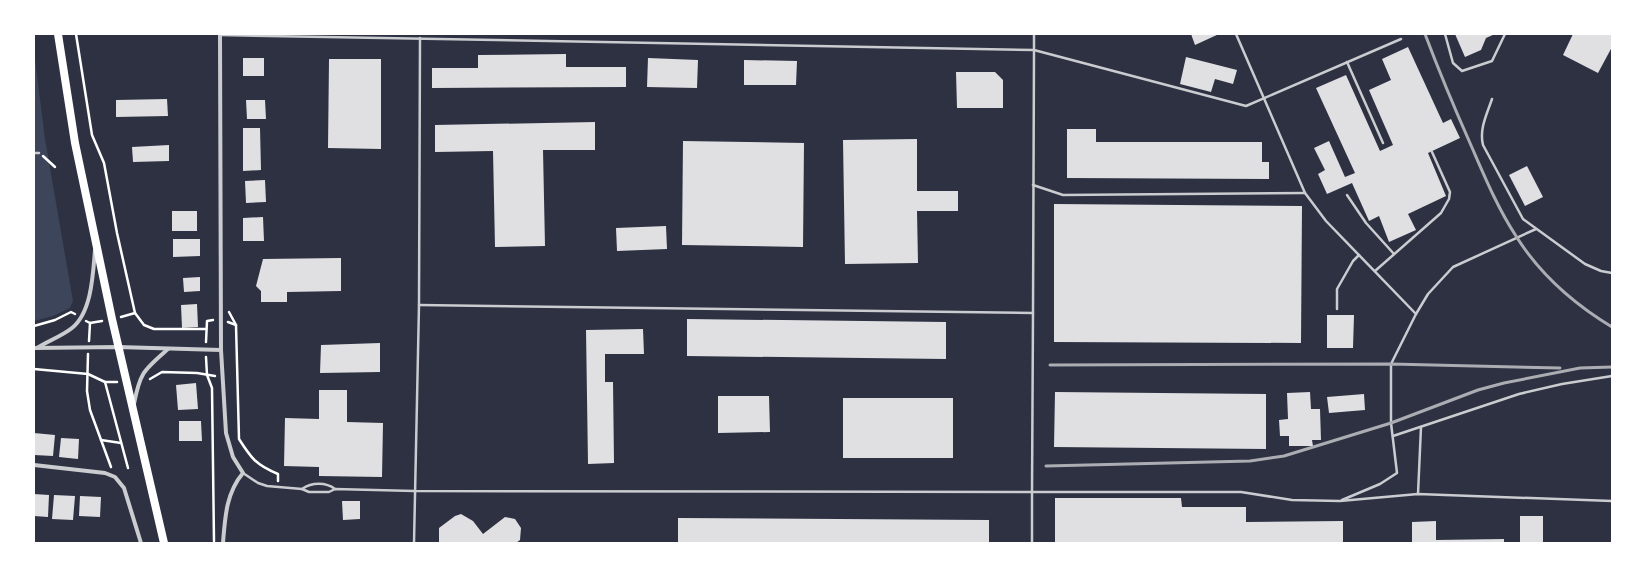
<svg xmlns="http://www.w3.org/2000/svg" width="1646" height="577" viewBox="0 0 1646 577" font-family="'Space Grotesk',sans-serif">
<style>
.green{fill:#3c4559}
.building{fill:#e0e0e3}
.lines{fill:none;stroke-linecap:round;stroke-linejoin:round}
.path{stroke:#fff;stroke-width:2.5}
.service{stroke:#caccd0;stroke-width:2.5}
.minor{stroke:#caccd0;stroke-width:4}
.primary{stroke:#fff;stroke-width:8}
.rail{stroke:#abadb3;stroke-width:3}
</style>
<rect width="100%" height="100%" fill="#2d3142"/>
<polygon class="green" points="34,51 45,139 73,301 70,308 53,316 34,321"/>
<g class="building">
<polygon points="1191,34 1219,34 1195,45"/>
<polygon points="1455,34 1495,34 1486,38 1481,50 1465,57"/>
<polygon points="1573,34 1612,34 1612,47 1598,73 1563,55"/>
<polygon points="1408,47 1443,123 1451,119 1460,138 1428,153 1446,196 1408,214 1416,230 1389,242 1379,216 1369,221 1352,183 1327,194 1318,174 1325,170 1314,148 1329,141 1345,177 1355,173 1316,88 1346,75 1380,151 1393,145 1369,90 1391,80 1382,59"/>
<polygon points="566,54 566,67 626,67 626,87 432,88 432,68 478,68 478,55"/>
<polygon points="1186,57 1237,70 1233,84 1215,79 1211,92 1180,84"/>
<rect x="243" y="58" width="21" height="18"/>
<polygon points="648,58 698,60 697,88 647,87"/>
<polygon points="329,59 381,59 381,149 328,148"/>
<polygon points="744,60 797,61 796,85 744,85"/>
<polygon points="956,72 995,72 1003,80 1003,108 957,108"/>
<polygon points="167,99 168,116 116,117 116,100"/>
<polygon points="246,100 265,100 266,119 247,119"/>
<polygon points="595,122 595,150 543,150 545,246 495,247 493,151 435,152 435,125"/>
<polygon points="243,128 260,128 261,170 243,171"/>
<polygon points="1067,129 1096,129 1096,142 1262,142 1262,162 1269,162 1269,179 1067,178"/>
<polygon points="917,139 917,191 958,191 958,211 917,211 918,263 845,264 843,140"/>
<polygon points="683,141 804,143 803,247 682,245"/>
<polygon points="169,145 169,161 133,162 132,147"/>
<polygon points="1527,166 1543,197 1525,206 1509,175"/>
<polygon points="265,180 266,202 246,203 245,181"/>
<polygon points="1054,204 1302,206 1301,343 1054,342"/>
<rect x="172" y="211" width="25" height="20"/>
<polygon points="263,217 264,241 243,241 243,218"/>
<polygon points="666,226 667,249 617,251 616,228"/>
<polygon points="173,239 200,239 200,256 173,257"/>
<polygon points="341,258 341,291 287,292 287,302 261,302 261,291 256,286 263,259"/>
<polygon points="200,277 200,291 184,292 183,278"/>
<polygon points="197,304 198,327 182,328 181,305"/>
<polygon points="1327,315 1354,315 1353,348 1327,348"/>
<polygon points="687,319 946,322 946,359 687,356"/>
<polygon points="643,329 644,354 605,354 605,382 613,382 614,463 588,464 586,330"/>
<polygon points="380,343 380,372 320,373 321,345"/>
<polygon points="196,383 198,409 178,410 176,385"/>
<polygon points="319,390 347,390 347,422 383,423 382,477 319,476 319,467 284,466 285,418 319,419"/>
<polygon points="1055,392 1266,394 1266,449 1054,447"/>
<polygon points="1310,392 1311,409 1320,409 1321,440 1312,440 1313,446 1289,446 1289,436 1280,436 1279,420 1288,419 1287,393"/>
<polygon points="1364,394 1365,410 1329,413 1327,397"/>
<polygon points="718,396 769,396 770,432 718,433"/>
<rect x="843" y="398" width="110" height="60"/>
<polygon points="179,421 201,421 202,441 179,441"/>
<polygon points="34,433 55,435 53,456 34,455"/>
<polygon points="61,438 79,439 78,459 59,457"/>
<polygon points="34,494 49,495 48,517 34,516"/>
<polygon points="54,495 75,496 73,520 52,519"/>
<polygon points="80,496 101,497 100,517 79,516"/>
<polygon points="1055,498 1181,498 1182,507 1246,507 1246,522 1343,521 1343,543 1055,543"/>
<polygon points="342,501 360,501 360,519 343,520"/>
<polygon points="461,514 473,521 483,534 505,517 515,519 521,528 520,540 516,543 439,543 439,528 455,516"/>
<rect x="1520" y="516" width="23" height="27"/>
<polygon points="678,518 989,520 989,543 678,543"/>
<polygon points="1436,521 1436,540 1504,539 1504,543 1412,543 1412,522"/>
</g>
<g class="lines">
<g class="path">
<polyline points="76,34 92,135 104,163 117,233 135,313"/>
<polyline points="43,156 55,167"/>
<path d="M229,312L236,325L239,439C251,458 256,465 278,474V481"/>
<polyline points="121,317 135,313 144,325 154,329 206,329"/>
<polyline points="86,321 90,323 102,321"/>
<polyline points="228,322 236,325"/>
<polyline points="34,326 55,320 71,312 75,314"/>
<polyline points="89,341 90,323"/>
<polyline points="206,342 207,321 213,320"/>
<polyline points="88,354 87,391 90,410 111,467"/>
<polyline points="206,357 207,375 212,388 214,541"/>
<polyline points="34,369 88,374 105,382 117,382"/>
<polyline points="150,379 162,372 197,373 215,376"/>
<polyline points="105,382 128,468"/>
<polyline points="101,440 121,443"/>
</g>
<g class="service">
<polyline points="1034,34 1034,50 1246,106 1401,39"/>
<polyline points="1236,34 1305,193 1326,221 1416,314"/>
<polyline points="1445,34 1453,63 1462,71 1492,61 1505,34"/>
<polyline points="220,35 1034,50 1033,313 419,305"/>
<polyline points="1347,62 1383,143"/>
<path d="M1492,99C1487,114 1479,129 1483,145L1523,219L1585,264L1601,271L1612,273"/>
<polyline points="34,153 39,153"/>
<polyline points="1033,185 1063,195 1305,193"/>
<polyline points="1347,195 1366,223 1394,254"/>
<polyline points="1375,271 1441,213 1449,199 1450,192 1432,152"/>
<polyline points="1337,309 1337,289 1353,261 1359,255"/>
<polyline points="1393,436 1519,394 1562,384 1612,376"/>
<polyline points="243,473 258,483 267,486 302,489 309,492 329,492 335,489 414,491 1032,492 1033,313"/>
<path d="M302,489C312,482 326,482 335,489"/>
<polyline points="1418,494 1421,427"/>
<polyline points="1342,500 1380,484 1397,473 1391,423 1391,364 1416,314 1428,294 1453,267 1536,229"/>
<polyline points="414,543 419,305 420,38"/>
<polyline points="1032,543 1032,492 1241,492 1292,500 1340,501 1418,494 1612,501"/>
</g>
<g class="minor">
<path d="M220,34L221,350L226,433L233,457L243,473C226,493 225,518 223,543"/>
<polyline points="34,348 118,347 221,350"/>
<path d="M37,348C48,341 62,336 72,328C92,312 93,273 95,250"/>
<path d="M134,404C140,372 144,370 168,349"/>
<polyline points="34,465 105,473 115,477 124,488 141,543"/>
</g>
<polyline class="primary" points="58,34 75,143 112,319 164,543"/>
<g class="rail">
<path d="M1425,34C1439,71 1454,107 1470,143C1484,175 1497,207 1516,236C1539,273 1574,304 1612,327"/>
<polyline points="1050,365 1391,364 1560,368"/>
<polyline points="1046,466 1250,461 1284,456 1391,423 1478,390 1504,383 1580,368 1612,367"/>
</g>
</g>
<rect width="1646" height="577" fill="none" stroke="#ffffff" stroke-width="70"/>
</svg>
